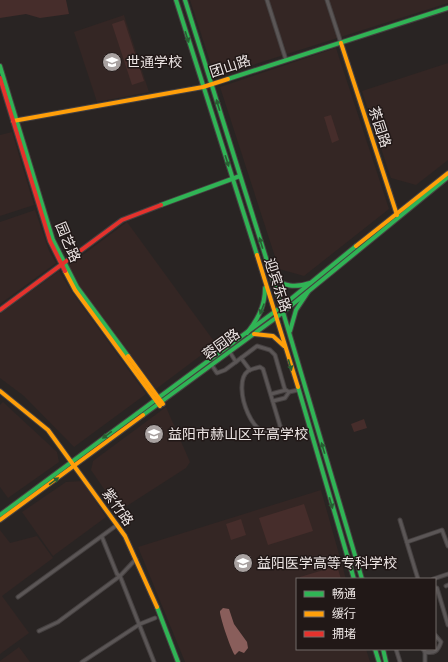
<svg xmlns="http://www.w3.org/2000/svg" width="448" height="662" viewBox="0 0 448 662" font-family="'IBM Plex Serif','Noto Sans SC',serif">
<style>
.built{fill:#342624}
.green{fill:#462d2b}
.water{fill:#895e5b}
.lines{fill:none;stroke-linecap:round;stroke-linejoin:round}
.street-casing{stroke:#454040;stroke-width:5}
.fast-casing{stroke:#454040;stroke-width:6}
.slow-casing{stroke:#454040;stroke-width:6}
.jam-casing{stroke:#454040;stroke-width:6}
.street{stroke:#5b5656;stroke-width:3}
.fast{stroke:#30b455;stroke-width:4}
.slow{stroke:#ff9f0a;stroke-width:4}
.jam{stroke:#e5322d;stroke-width:4}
.oneway{fill:#285e33}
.labels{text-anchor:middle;stroke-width:3;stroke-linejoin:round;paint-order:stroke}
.poi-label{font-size:14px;fill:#ece5e4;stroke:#211817;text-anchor:start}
.street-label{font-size:14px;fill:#ece5e4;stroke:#211817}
</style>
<rect width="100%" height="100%" fill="#292423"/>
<g class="built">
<polygon points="190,0 448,0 448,3 215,77"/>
<polygon points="124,15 149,92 97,102 74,32"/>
<polygon points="336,48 389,209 304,276 279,269 220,87"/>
<polygon points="448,63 448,160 416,185 391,178 362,91"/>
<polygon points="12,132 34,205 0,216 0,135"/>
<polygon points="35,210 49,251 56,263 0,304 0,222"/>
<polygon points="127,222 216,344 156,389 81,288 68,266"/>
<polygon points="59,271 71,291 146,394 74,447 24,396 0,378 0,314"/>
<polygon points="3,402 57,452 59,462 8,498 0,487 0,405"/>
<polygon points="166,407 190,462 186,468 119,511 91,470 93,461"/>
<polygon points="82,481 106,517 53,556 22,512 66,482"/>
<polygon points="321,490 346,579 297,579 297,649 366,649 370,662 185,662 138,547"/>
<polygon points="0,530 10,543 37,536 53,558 2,596 29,633 0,654 0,627 4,624 0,627"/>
<polygon points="19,647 30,662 0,662 0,661"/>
</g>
<g class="green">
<polygon points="0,0 66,0 69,14 40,18 26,14 0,18"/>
<polygon points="124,20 144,81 132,85 112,24"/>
<polygon points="331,115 339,140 332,143 324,117"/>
<polygon points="364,419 367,428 354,432 351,424"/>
<polygon points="304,504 313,531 268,545 259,518"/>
<polygon points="241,519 246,535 231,540 226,524"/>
<polygon points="337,566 341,579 300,579 300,577"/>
</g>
<path class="water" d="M223,608L229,609L234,624L247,642L248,648L244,653L239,651L235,655C232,653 219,615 220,611Z"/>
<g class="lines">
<g class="street-casing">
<g id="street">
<polyline points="267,0 286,60"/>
<polyline points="327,0 341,43"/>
<polyline points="231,354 236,362"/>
<polyline points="241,358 250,370"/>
<polyline points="213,367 217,373 225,370 257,346 270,350 275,355 285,390"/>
<path d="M260,367L263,369L281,429C255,452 230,384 248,371C251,369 256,368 260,367Z"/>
<polyline points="289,392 298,390"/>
<polyline points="271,394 286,390 289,392 285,398 273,401"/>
<polyline points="400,520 418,579"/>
<polyline points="102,537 117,574 120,576 154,662"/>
<polyline points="407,542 442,530 448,546"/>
<polyline points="433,579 448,574"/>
<polyline points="446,586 448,585"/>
<polyline points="437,588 448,625"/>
<polyline points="18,597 117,525"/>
<polyline points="39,631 58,622 120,576 136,559"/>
<polyline points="396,649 400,662"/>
<polyline points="423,649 425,652 425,662"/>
<path d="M425,652C435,654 438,651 441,642L435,635"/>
<polyline points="82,662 140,624 155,618"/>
</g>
</g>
<g class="fast-casing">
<g id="fast">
<polyline points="176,0 257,255"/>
<polyline points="185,0 283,312 362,579"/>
<polyline points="0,66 53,240 77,287 128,356"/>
<polyline points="228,79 448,8"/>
<polyline points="161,205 240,176"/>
<path d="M272,276C284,287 295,288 310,283"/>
<polyline points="290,331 296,310 308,292"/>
<path d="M247,333C258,319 265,306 265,288"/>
<polyline points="298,387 354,579"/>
<polyline points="143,415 277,317 448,177"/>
<polyline points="0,515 281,307 356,246"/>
<polyline points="157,607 178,662"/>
<polyline points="375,649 379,662"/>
<polyline points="383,649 386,662"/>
</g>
</g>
<g class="slow-casing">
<g id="slow">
<polyline points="341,43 397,215"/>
<polyline points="13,121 203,87 228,79"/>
<polyline points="356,246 448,173"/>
<polyline points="257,255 298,387"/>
<polyline points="65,271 75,290 160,406"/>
<polyline points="254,334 273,336 284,346"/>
<polyline points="128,356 163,404"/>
<polyline points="0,391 48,430 125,536 157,607"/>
<polyline points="0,520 143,415"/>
</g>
</g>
<g class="jam-casing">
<g id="jam">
<polyline points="0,78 50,241 65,271"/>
<polyline points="0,310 122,220 161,205"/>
</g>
</g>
<use href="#street" class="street"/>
<use href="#fast" class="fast"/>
<use href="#slow" class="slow"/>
<use href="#jam" class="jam"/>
</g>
<defs><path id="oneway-solid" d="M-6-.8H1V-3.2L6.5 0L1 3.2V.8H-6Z"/></defs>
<g class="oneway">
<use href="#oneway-solid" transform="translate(187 37) rotate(72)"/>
<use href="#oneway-solid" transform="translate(218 105) rotate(-107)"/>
<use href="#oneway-solid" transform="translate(227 161) rotate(72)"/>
<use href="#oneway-solid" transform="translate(261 243) rotate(-107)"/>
<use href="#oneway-solid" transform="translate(262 309) rotate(112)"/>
<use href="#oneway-solid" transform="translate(290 365) rotate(74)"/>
<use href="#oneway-solid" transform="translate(107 435) rotate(144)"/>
<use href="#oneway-solid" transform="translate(323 448) rotate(-107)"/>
<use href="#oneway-solid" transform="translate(54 481) rotate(-36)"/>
<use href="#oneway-solid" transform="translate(331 503) rotate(73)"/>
</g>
<defs>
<g id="school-disc" transform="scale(1)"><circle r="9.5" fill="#a8a1a0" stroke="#211817"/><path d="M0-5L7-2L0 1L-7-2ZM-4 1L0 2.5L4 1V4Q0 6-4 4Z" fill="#fff"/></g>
<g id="university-disc" transform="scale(1)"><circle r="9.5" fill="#a8a1a0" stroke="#211817"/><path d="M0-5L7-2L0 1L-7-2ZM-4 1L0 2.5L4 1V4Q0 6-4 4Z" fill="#fff"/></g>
</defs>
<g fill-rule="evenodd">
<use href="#school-disc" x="112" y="62"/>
<use href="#school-disc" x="154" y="434"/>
<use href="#university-disc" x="243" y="563"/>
</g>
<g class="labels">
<g class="poi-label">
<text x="126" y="67">世通学校</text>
<text x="168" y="439">益阳市赫山区平高学校</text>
<text x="257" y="568">益阳医学高等专科学校</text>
</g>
<g class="street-label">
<text transform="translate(230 66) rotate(-18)" y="5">团山路</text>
<text transform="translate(380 127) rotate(72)" y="5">茶园路</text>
<text transform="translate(68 242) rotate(67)" y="5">园艺路</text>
<text transform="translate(278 285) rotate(72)" y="5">迎宾东路</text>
<text transform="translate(221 344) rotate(-36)" y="5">蓉园路</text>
<text transform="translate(118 507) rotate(55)" y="5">紫竹路</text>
</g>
</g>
<rect x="296" y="578" width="140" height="72" fill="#211817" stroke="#726a69"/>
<rect x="304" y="591" width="20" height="6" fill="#30b455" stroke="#726a69"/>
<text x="332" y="598" font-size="12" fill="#ece5e4">畅通</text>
<rect x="304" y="611" width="20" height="6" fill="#ff9f0a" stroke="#726a69"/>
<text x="332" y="618" font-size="12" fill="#ece5e4">缓行</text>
<rect x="304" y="631" width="20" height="6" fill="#e5322d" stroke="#726a69"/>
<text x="332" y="638" font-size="12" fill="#ece5e4">拥堵</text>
</svg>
